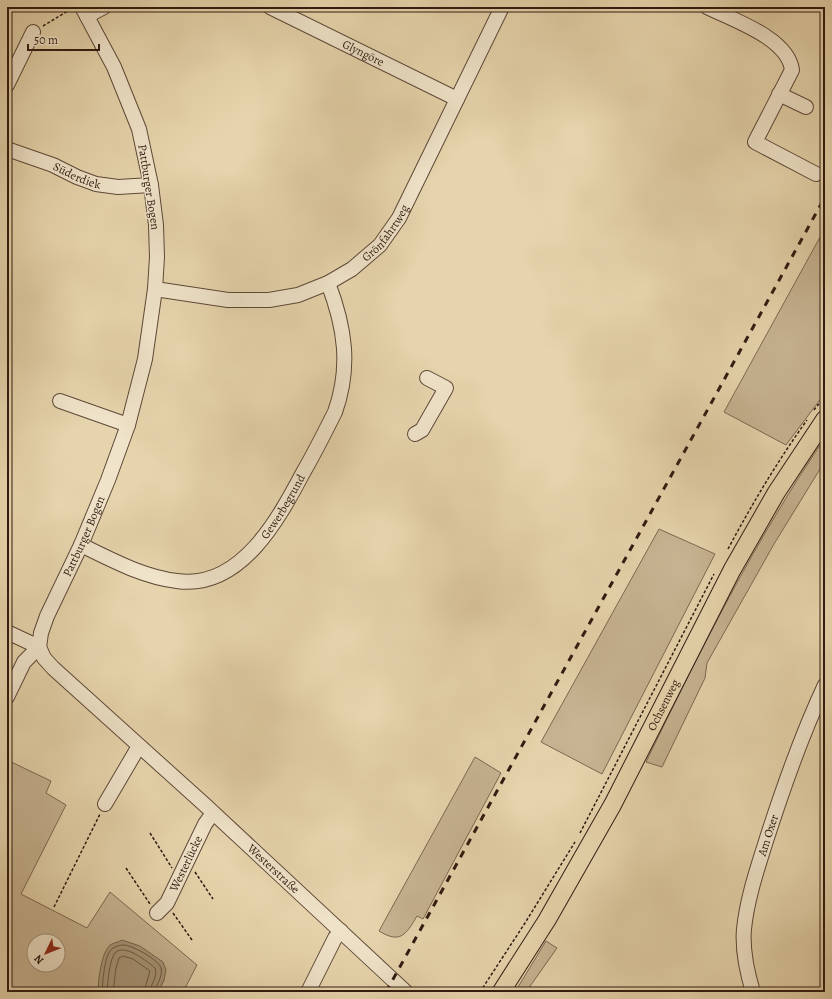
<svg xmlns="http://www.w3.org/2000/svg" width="832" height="999" viewBox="0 0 832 999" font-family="Alegreya,serif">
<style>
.green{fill:#c7b492;stroke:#7c6752;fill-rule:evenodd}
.water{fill:#a89577;stroke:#78644e}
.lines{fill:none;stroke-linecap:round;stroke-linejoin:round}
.shore{stroke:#6c5844;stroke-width:1}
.minor-casing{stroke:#5e4838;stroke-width:16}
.major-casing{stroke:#301a11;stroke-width:19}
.path{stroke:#301a11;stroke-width:1.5;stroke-dasharray:3 2;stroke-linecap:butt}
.minor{stroke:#efe3c9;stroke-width:14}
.major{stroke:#e6d4ac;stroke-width:17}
.rail{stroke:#301a11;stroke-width:3;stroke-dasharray:7 7;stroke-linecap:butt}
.labels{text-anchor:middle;stroke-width:3;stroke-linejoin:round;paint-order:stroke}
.street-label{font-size:12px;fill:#301a11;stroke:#efe3c9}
</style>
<rect width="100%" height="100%" fill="#e6d4ac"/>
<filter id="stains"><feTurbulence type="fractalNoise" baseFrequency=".005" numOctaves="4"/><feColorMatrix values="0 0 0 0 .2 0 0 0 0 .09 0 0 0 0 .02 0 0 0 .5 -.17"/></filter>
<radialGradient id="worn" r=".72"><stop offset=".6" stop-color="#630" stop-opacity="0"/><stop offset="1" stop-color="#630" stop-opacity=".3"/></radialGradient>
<g class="green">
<polygon points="825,228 825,393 786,445 724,412"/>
<path d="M825,438V461L774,544L707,663L705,678L662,767L646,762C700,651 755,540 825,438Z"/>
<polygon points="659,529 715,554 602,774 541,742"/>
<path d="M475,757L501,773L423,919L417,916C406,935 400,944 379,931Z"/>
<path d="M7,760L51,781L46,793L66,805L21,894L87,928L110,892L197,965L183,992H158L164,980L98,991V992H7ZM34,941H58V965H34Z"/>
<polygon points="546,941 557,948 526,992 515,992"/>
</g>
<path class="water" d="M122,940L140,946L163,962L166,970L164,980L158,992H98C98,981 101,953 110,945C113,943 119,942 122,940Z"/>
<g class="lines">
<g class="shore">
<path d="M102,992C103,981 104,954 113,948C115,947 120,945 122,945C131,944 159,960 161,968C163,977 156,984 155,992"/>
<path d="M107,992C108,983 109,958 116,952C126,944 148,962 155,968C158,977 151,983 150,992"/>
<polyline points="113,992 116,968 119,958 123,956 133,959 150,971 144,992"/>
</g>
<g class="minor-casing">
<g id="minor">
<path id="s1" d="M270,7L457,99"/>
<path d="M707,7C733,20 788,38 792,70L755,142L816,174"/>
<polyline points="87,16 104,7"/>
<polyline points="7,85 33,32"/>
<polyline points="779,94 806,107"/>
<path id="s2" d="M7,149L53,165L77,177L96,184L118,187L151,185"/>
<path id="s3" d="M155,289L228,300H269L298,295L328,283L352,269L380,245L399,218L502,7"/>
<polyline points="60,401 128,425"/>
<polyline points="415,434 422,430 446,388 427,378"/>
<path id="s4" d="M81,545C112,560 143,577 177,581C241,590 279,518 304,471C315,452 325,432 335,412C351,367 345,327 328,283"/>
<path id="s5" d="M7,632L39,647L44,658L53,668L205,805L406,992"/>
<path id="s6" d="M39,647L41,633L47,616L81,545L108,480L128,425L145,359L155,289L157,257L156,225L151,185L139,129L114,67L82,7"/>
<polyline points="7,697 24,662 39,647"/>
<polyline points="105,804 139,746"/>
<path id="s7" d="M157,913L167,903L205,824L213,813"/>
<polyline points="308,992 335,938 341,931"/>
<path id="s8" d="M753,992C747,972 742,951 744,929C747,899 757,870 766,841C783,788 801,736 825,685"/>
</g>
</g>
<g class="major-casing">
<g id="major">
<path id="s9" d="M501,992L547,920L613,804L732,570L776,493L825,419"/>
</g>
</g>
<g class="path">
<polyline points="43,26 71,9"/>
<polyline points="814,410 825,396"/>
<path d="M728,549C752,504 777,462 807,420"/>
<polyline points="150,833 172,868"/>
<polyline points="580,833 714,574"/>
<polyline points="126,868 150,904"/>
<polyline points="195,872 213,899"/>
<polyline points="54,907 100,814"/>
<polyline points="173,913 192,940"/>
<polyline points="480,992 525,923 575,842"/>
</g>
<use href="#minor" class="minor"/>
<use href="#major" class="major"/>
<polyline class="rail" points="386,992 825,197"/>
</g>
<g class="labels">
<g class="street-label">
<text dy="4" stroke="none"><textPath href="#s1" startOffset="104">Glyngöre</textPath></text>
<text dy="4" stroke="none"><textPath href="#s2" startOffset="75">Süderdiek</textPath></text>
<text transform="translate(149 187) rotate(81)" y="4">Pattburger Bogen</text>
<text dy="4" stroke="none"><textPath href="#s3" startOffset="254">Grönfahrtweg</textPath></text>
<text dy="4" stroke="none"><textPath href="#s4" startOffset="241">Gewerbegrund</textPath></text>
<text dy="4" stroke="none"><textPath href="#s6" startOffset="120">Pattburger Bogen</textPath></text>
<text dy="4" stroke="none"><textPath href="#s9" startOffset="330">Ochsenweg</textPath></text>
<text dy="4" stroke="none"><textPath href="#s8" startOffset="161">Am Oxer</textPath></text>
<text dy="4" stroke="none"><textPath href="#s7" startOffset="58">Westerlücke</textPath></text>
<text dy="4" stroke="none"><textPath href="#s5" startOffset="359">Westerstraße</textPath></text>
</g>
</g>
<rect width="832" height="999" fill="none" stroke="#e6d4ac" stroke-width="24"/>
<rect x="8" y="8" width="816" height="983" fill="none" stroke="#301a11" stroke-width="2"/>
<rect x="12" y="12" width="808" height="975" fill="none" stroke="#301a11"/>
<g transform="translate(46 953) rotate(227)"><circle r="19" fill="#efe3c9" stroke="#a3937f"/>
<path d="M0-3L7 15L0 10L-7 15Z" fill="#8f2418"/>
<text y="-6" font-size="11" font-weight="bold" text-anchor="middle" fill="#301a11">N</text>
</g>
<path d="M28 44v6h71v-6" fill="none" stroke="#301a11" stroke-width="2"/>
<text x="34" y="44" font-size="12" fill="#301a11" stroke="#efe3c9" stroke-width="3" paint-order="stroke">50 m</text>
<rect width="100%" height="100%" filter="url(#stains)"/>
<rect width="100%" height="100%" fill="url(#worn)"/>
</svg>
